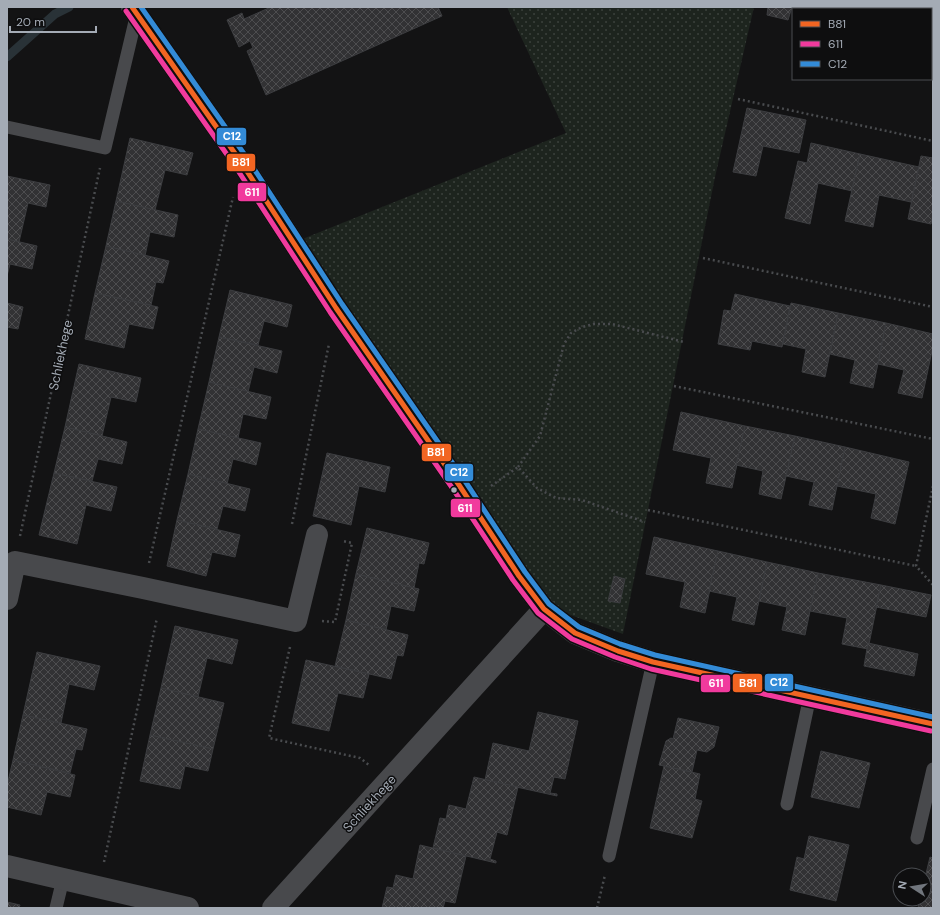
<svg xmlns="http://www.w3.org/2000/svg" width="940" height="915" viewBox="0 0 940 915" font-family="'DM Sans',sans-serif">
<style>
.park{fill:url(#park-dots)}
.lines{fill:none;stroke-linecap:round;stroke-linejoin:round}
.stream{stroke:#293237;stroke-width:9}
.building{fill:url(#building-cross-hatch);stroke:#3c3d40}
.path{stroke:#494b4e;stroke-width:2.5;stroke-dasharray:2 3;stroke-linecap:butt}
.lane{stroke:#48494c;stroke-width:13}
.street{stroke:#48494c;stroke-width:22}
.bus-1-casing{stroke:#0e0e0f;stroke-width:8}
.bus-2-casing{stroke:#0e0e0f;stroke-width:8}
.bus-3-casing{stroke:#0e0e0f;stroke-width:8}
.bus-1{stroke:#f26522;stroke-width:5}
.bus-2{stroke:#f13a9d;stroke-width:5}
.bus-3{stroke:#338bd7;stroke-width:5}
.bus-dot{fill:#a4abb5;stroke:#0e0e0f;stroke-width:1.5}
.labels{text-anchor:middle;stroke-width:3;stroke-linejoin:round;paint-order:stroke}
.street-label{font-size:13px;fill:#a4abb5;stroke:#0e0e0f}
.line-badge{stroke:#0e0e0f;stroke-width:1.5}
.badge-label{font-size:11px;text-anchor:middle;font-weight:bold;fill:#fff}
</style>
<defs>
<pattern id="park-dots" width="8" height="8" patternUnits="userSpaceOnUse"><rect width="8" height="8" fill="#1d241e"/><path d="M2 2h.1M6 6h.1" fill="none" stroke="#3b413c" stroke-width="1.8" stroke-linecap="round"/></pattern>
<pattern id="building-cross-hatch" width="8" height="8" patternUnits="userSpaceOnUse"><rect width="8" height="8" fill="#323234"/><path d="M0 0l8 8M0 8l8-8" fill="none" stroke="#4d4d4f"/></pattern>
</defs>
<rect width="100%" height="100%" fill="#131314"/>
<polygon class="park" points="507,7 754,7 715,177 623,634 554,609 300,240 566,133"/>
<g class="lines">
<polyline class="stream" points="7,57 55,14 69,7"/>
</g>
<g class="building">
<polygon points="271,7 438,7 442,16 266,95 247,51 253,48 250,41 239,47 227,20 242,13 244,19"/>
<polygon points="768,7 792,7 788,20 767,15"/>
<polygon points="831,7 893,7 892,9 831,9"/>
<polygon points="893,7 933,7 933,58 931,57 931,9 892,9"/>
<polygon points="747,108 806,120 799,153 763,146 756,176 733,172"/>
<polygon points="130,138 193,153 187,175 165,170 155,210 116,201"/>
<polygon points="811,143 860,154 852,191 818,183 810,224 785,218 798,161 807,163"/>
<polygon points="860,154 919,167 911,202 879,195 873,227 845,221"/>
<polygon points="921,156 933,158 933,213 931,224 908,219"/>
<polygon points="7,176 50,185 46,207 28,203 19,242 7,239"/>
<polygon points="116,201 178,215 174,237 150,232 145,256 106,246"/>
<polygon points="7,239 37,246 32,269 10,264 7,276"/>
<polygon points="106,246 169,261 163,283 156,282 151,305 95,293"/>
<polygon points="230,290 292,305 287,327 264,321 258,345 219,337"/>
<polygon points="95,293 158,307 153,329 129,324 124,348 85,339"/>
<polygon points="735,294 790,306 782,347 752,341 750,350 718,344 724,310 731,311"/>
<polygon points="7,303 23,307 18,329 7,327"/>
<polygon points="791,303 838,313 825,377 802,372 806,349 783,344"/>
<polygon points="838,313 886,323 873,388 850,383 855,360 830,354"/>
<polygon points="886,323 933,334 933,346 922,398 898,393 904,370 878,364"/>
<polygon points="219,337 282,351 277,373 254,367 248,392 209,382"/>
<polygon points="79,364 141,378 136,402 111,397 102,436 65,427"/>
<polygon points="209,382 271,397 266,419 243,414 238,438 198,429"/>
<polygon points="681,412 745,426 732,488 706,483 711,458 673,450"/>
<polygon points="745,426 795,436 781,499 759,494 763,471 736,465"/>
<polygon points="65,427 127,442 122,464 98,459 92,481 54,473"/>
<polygon points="198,429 261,443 256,465 233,459 227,484 188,474"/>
<polygon points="795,436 845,447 832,510 809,505 814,482 786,476"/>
<polygon points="845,447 909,462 895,524 871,518 876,494 837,486"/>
<polygon points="327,453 390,467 385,492 359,486 351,525 313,516"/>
<polygon points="54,473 117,487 111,511 86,505 77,544 39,535"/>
<polygon points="188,474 250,489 245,511 223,506 217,529 177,520"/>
<polygon points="177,520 240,535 235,557 212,552 206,576 167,566"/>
<polygon points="367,528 429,543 424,564 419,563 414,588 356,574"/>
<polygon points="654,537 718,551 705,613 680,607 685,582 646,574"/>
<polygon points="718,551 767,562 754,625 732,620 737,597 709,591"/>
<polygon points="767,562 818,573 805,635 782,630 787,607 759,601"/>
<polygon points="818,573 881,585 868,649 842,644 847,618 810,611"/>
<polygon points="356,574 419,589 414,611 391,606 386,630 346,620"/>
<polygon points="614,576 625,579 620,603 608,601"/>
<polygon points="881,585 931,595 926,617 876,607"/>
<polygon points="346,620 408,635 403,656 397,655 391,679 335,666"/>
<polygon points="175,626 238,640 232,664 207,658 198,697 161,688"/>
<polygon points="868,643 918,654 914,676 864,666"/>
<polygon points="37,652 100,666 94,690 69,684 61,723 23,715"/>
<polygon points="306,660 369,674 363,698 338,693 329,731 292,723"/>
<polygon points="161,688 224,703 213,749 150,735"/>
<polygon points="538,712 578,721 565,779 554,777 550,793 557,794 557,796 485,780 493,743 529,751"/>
<polygon points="23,715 87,729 82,750 76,749 70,773 13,760"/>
<polygon points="678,718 719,727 714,747 707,752 697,750 692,772 659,765 666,741 671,738 673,739"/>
<polygon points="150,735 213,749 208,771 185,766 180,789 140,781"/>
<polygon points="821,751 870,763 859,808 811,797"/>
<polygon points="13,760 75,775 70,797 47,792 41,815 7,807 7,786"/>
<polygon points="664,766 700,774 695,799 702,801 692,838 650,828"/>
<polygon points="474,777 518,787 507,835 497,832 490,859 496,861 496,863 433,848 440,818 446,819 449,805 466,809"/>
<polygon points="809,836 849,845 836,901 790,890 797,857 804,859"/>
<polygon points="420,845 466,856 455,903 445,901 443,908 382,908 387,887 393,888 396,875 413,879"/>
<polygon points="930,857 933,858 933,908 918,908 920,899 924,899 924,882"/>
<polygon points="7,902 20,905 19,908 7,908"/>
</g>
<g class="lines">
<g class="path">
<polyline points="738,99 933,141"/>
<polyline points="703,258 933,307"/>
<polyline points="674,386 933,439"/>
<polyline points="518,467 540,436 564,344 571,333 582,327 594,324 612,324 684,342"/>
<polyline points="491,486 518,467 537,488 556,498 582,500 645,522"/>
<polyline points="933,486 916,566 933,585"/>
<polyline points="648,510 916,566"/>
<polyline points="292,524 329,344"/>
<polyline points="20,536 100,168"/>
<polyline points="149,563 233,197"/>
<polyline points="322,621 335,622 352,543 343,541"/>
<polyline points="290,647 269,738 360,758 369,765"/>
<polyline points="104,862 157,618"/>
<polyline points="597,908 605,875"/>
</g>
<g class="lane">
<polyline points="7,127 105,148 137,13"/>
<polyline points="787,804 810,696"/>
<polyline points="917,838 933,769"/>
<polyline points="609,856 653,662"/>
<polyline points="56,908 63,879"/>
</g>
<g class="street">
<polyline points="132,7 241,162 336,308 459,485 519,576 544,609 575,633 618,651 653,662 933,724"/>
<polyline points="7,599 15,562 143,588 296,621 317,535"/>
<polyline points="7,866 188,908"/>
<polyline points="273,908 544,609"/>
</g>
<g class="bus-1-casing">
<polyline id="bus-1" points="132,7 241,162 336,308 459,485 519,576 544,609 575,633 618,651 653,662 933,724"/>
</g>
<g class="bus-2-casing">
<polyline id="bus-2" points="126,11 235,166 330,312 453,489 513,580 538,613 572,639 615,657 651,669 931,731"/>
</g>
<g class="bus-3-casing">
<polyline id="bus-3" points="141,7 247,158 342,304 465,481 525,572 549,604 579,627 620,644 655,655 933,717"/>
</g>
<use href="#bus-1" class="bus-1"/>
<use href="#bus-2" class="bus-2"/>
<use href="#bus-3" class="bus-3"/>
</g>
<circle class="bus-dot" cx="454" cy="490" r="3.5"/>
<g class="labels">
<g class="street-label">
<text transform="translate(60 355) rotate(-78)" y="5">Schliekhege</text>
<text transform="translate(369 803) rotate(-48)" y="5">Schliekhege</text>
</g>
</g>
<g class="line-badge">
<rect x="216" y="127" width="31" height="19" rx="4" fill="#338bd7"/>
<rect x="226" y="153" width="30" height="19" rx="4" fill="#f26522"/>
<rect x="237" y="182" width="30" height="20" rx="4" fill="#f13a9d"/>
<rect x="421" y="443" width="31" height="19" rx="4" fill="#f26522"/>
<rect x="444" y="463" width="30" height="19" rx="4" fill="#338bd7"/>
<rect x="450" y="498" width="31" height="20" rx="4" fill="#f13a9d"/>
<rect x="764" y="673" width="30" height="19" rx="4" fill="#338bd7"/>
<rect x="732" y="673" width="31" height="20" rx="4" fill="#f26522"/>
<rect x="700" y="674" width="31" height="19" rx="4" fill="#f13a9d"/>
</g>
<g class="badge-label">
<text x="232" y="140">C12</text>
<text x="241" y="166">B81</text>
<text x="252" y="196">611</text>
<text x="436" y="456">B81</text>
<text x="459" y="476">C12</text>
<text x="465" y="512">611</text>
<text x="779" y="686">C12</text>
<text x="748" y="687">B81</text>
<text x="716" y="687">611</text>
</g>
<rect width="940" height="915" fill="none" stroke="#a4abb5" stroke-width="16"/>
<rect x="792" y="8" width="140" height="72" fill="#0e0e0f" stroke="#4a4d51"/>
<rect x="800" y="21" width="20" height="6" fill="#f26522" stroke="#4a4d51"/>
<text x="828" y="28" font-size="12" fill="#a4abb5">B81</text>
<rect x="800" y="41" width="20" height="6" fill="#f13a9d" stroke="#4a4d51"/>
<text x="828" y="48" font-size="12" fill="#a4abb5">611</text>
<rect x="800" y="61" width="20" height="6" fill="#338bd7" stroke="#4a4d51"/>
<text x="828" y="68" font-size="12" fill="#a4abb5">C12</text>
<g transform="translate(912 887) rotate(282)"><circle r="19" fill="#0e0e0f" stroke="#4a4d51"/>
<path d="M0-3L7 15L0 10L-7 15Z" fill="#71767d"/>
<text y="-6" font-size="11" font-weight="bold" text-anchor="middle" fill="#a4abb5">N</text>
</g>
<path d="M10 26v6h86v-6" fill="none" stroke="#a4abb5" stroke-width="2"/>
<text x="16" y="26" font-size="12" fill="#a4abb5" stroke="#0e0e0f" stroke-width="3" paint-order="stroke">20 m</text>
</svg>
